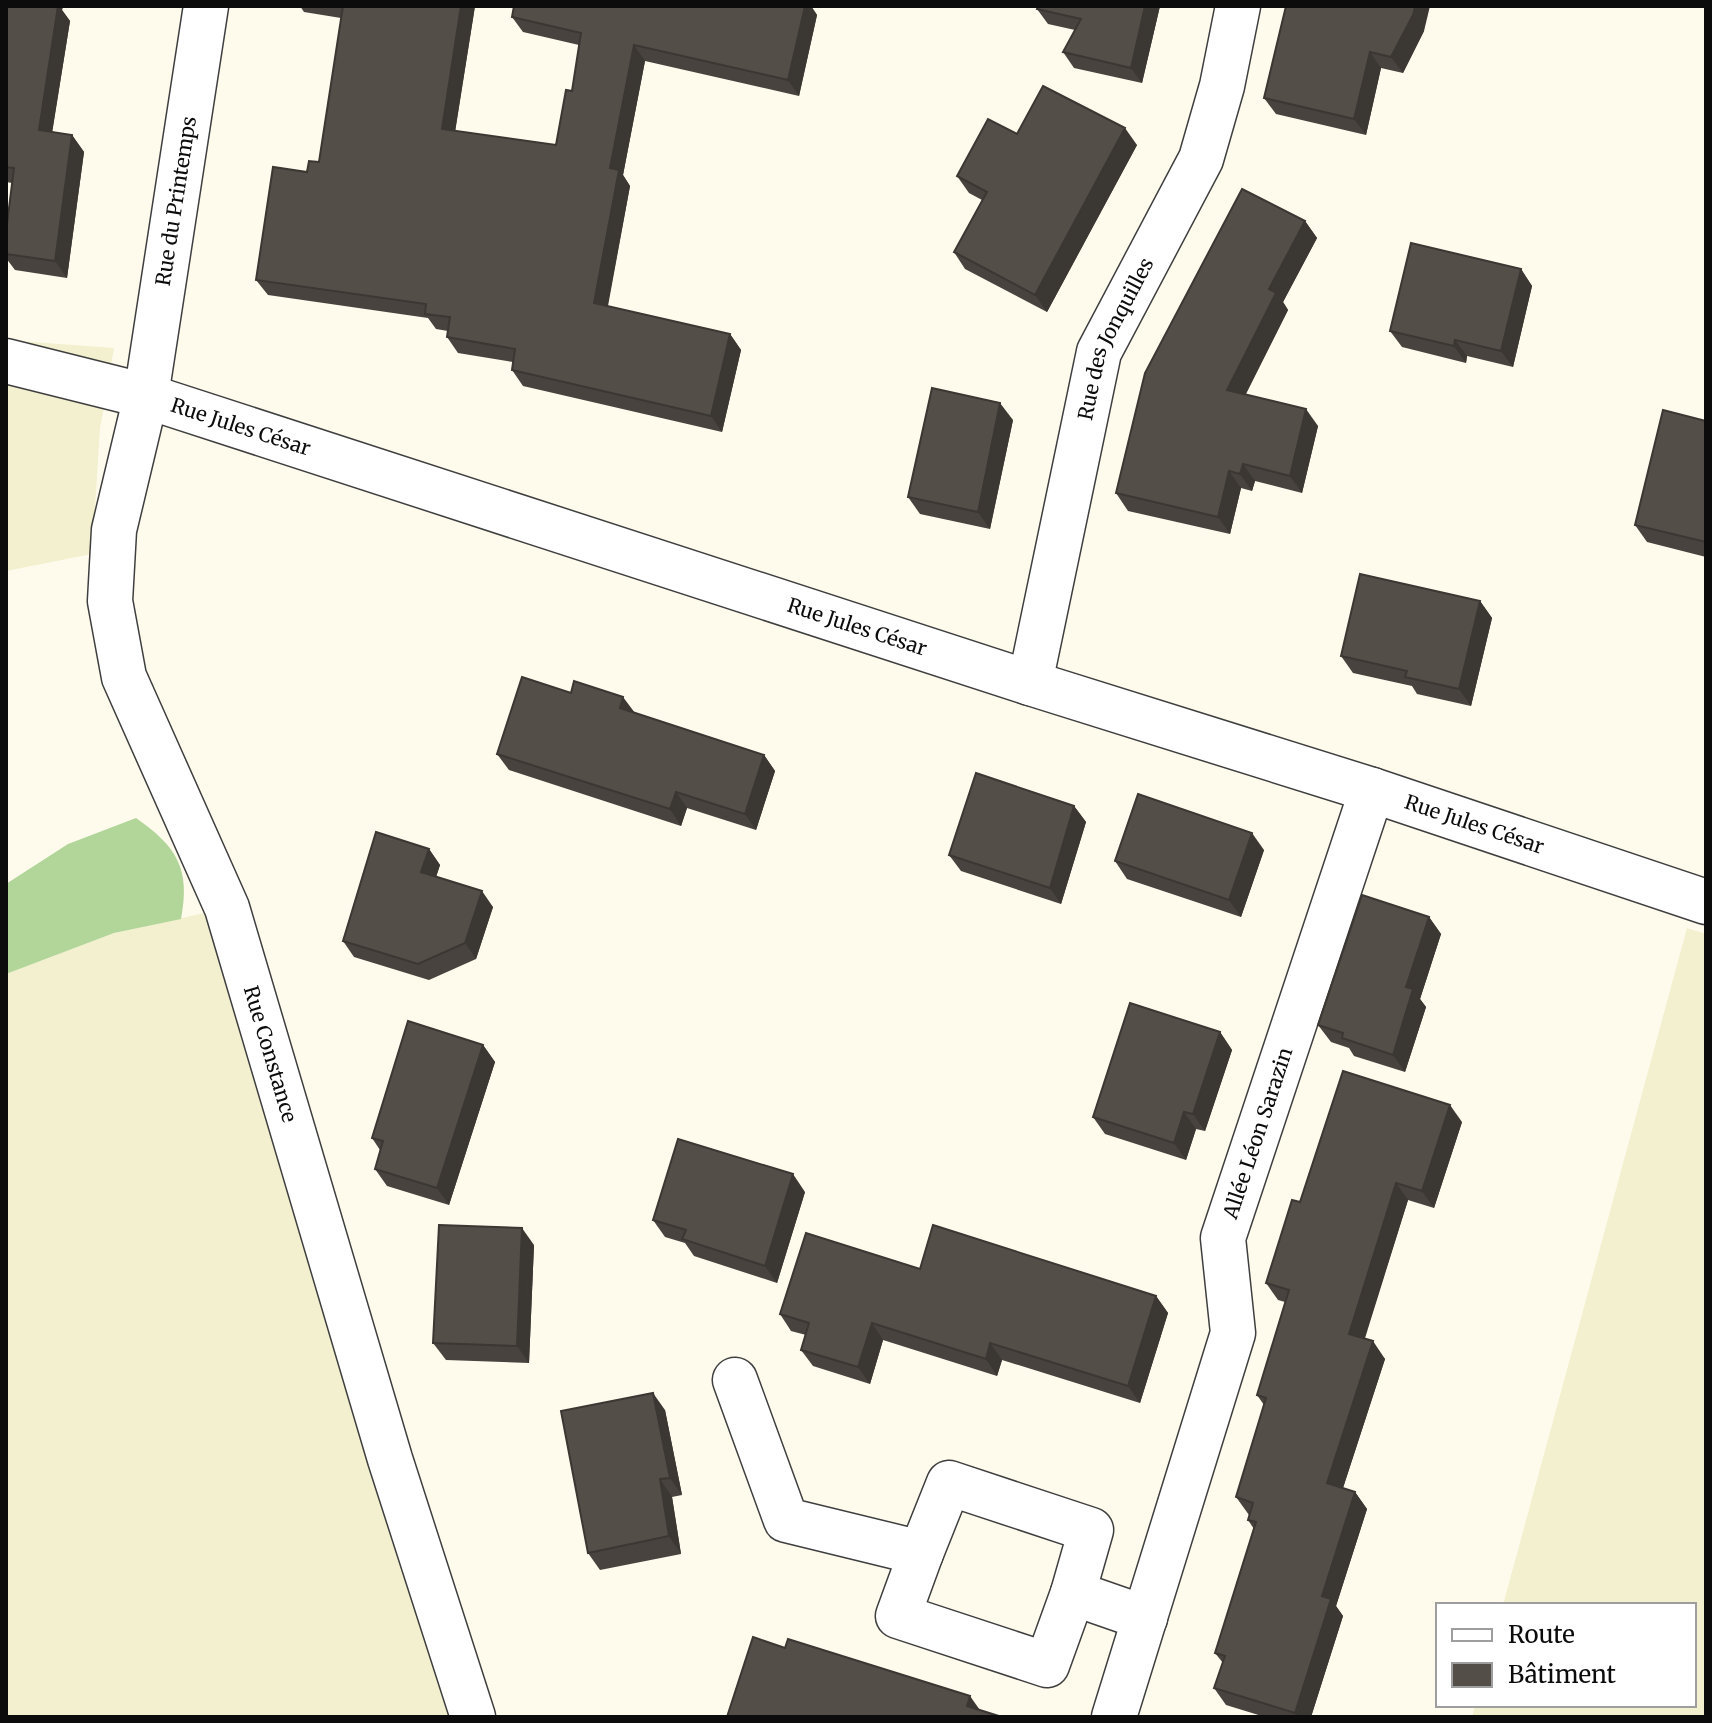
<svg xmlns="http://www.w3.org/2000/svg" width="1712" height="1723" viewBox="0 0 1712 1723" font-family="Merriweather,serif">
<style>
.farmland{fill:#f2f0cf}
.forest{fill:#b2d59a}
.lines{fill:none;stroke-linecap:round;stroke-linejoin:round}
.minor-casing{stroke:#3f3f3f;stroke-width:47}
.minor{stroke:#fff;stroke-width:44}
.wall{fill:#48433f}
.shaded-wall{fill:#3b3733}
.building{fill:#544e49;stroke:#3b3733;stroke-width:2}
.labels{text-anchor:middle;stroke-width:8;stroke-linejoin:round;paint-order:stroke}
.street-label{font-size:20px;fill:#0c0c0c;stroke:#fff}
</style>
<rect width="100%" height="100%" fill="#fefbed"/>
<g class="farmland">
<polygon points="6,340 114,348 100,429 92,554 6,571"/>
<polygon points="227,908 467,1717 6,1717 6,974 114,933"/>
<polygon points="1687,928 1706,934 1706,1717 1472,1717 1475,1705 1694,1705 1694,1605 1503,1605"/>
</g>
<path class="forest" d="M136,818C176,846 191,868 181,919L114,933L6,974V884L68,844Z"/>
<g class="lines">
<g class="minor-casing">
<g id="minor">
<path id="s1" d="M206,6L146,396L114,530L110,601L124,677L227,908L390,1459L473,1717"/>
<path id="s2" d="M6,361L146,396L1030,683L1372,790L1706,902"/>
<path id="s3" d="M1030,683L1099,352L1201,159L1222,86L1238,6"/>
<polyline points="735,1380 786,1520 921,1553 949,1483 1091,1530 1073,1593 1145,1618"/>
<polyline points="921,1553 898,1616 1047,1665 1073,1593"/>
<path id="s4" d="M1114,1717L1233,1333L1223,1238L1372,790"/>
</g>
</g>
<use href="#minor" class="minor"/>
</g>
<g class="wall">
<polygon points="6,6 63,6 62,10 70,21 52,132 72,135 84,152 67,278 15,270 6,258 6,232 12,183 6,182"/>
<polygon points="300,6 475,6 455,131 556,145 572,91 579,45 523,32 512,17 514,6 811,6 817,15 799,96 645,61 623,175 630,186 608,306 730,334 741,350 722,432 523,386 512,370 513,362 458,353 447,337 448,331 436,329 428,318 268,295 256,280 307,172 319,162 341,18 304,12"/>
<polygon points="1038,6 1160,6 1142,83 1074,68 1063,52 1075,30 1048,24 1037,9"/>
<polygon points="1286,6 1424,31 1403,73 1381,68 1366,135 1276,114 1264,98"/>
<polygon points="1017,134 1137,145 1047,312 965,269 954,252 982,200 969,193 957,176"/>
<polygon points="1305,221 1317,238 1283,302 1288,310 1246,394 1318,426 1302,493 1255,481 1252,491 1241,488 1230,534 1128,511 1116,493"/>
<polygon points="1521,269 1532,286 1513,367 1467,356 1466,363 1402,347 1390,331"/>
<polygon points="1013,420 990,529 920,514 908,497"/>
<polygon points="1706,421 1706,557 1647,542 1635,525"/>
<polygon points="1480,601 1492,618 1471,706 1417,694 1412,686 1353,673 1341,656"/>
<polygon points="635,713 764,755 775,771 756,830 687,808 681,826 509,770 497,754"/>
<polygon points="1074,806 1086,822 1061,904 961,871 949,855"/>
<polygon points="429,849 440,865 436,877 493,907 476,959 429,980 354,957 343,941"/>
<polygon points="1264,850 1241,917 1127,879 1115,861"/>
<polygon points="1429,917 1441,934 1420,999 1426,1007 1405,1072 1354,1056 1349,1048 1331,1042 1318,1025"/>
<polygon points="1220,1032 1232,1050 1205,1131 1196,1129 1186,1160 1105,1134 1093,1117"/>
<polygon points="483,1045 495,1062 449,1205 387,1186 375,1169 380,1150 372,1138"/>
<polygon points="1462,1122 1434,1208 1408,1200 1364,1339 1385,1359 1343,1488 1355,1492 1367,1509 1336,1606 1343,1616 1311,1717 1265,1717 1226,1705 1214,1688 1223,1663 1215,1653 1254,1529 1248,1520 1249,1515 1236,1497 1264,1405 1257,1395 1285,1302 1278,1300 1266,1283 1300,1202"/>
<polygon points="805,1192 777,1283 694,1256 685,1243 665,1237 653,1220"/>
<polygon points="534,1245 529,1363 446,1360 433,1343"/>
<polygon points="920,1269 1156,1296 1168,1313 1140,1403 1002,1360 997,1376 883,1340 870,1384 813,1366 801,1350 806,1335 791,1331 780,1314"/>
<polygon points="665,1410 682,1495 672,1497 681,1554 600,1570 588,1553"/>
</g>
<g class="shaded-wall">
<polygon points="52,6 63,6 62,10 70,21 50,146 39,130"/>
<polygon points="461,6 475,6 453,145 442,129"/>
<polygon points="805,6 811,6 817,15 799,96 788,80"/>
<polygon points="1145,6 1160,6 1142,83 1131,68"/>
<polygon points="1415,6 1430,6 1424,31 1403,73 1391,57"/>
<polygon points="634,45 645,61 623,175 630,186 605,319 594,303 610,168"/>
<polygon points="1370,52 1381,68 1366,135 1354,119"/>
<polygon points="1125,128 1137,145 1047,312 1035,295"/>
<polygon points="72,135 84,152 67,278 55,261"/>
<polygon points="1305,221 1317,238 1283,302 1288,310 1239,407 1227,390 1269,289"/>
<polygon points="1521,269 1532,286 1513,367 1501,351"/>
<polygon points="730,334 741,350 722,432 711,416"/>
<polygon points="1455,340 1467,356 1466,363 1454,346"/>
<polygon points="1000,403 1013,420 990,529 978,512"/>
<polygon points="1306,409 1318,426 1302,493 1290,476"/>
<polygon points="1243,464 1255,481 1252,491 1240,474"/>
<polygon points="1229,471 1241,488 1230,534 1218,517"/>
<polygon points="1480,601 1492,618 1471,706 1459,689"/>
<polygon points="623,697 635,713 620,708"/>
<polygon points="764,755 775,771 756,830 745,814"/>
<polygon points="676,792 687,808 681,826 670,809"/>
<polygon points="1074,806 1086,822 1061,904 1050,888"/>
<polygon points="1252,833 1264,850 1241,917 1229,900"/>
<polygon points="429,849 440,865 432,889 421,872"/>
<polygon points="482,891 493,907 476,959 465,943"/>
<polygon points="1429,917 1441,934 1420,999 1426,1007 1405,1072 1393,1055 1406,987"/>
<polygon points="1220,1032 1232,1050 1205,1131 1193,1114"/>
<polygon points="483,1045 495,1062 449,1205 437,1188"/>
<polygon points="1450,1105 1462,1122 1434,1208 1422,1191"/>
<polygon points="1184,1112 1196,1129 1186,1160 1174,1143"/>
<polygon points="793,1174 805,1192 777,1283 765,1266"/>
<polygon points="1396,1183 1408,1200 1361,1351 1349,1334"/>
<polygon points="522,1228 534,1245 529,1363 517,1346"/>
<polygon points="1156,1296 1168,1313 1140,1403 1128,1386"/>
<polygon points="872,1323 883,1340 870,1384 858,1367"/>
<polygon points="1373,1341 1385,1359 1339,1500 1327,1483"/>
<polygon points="990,1343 1002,1360 997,1376 986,1359"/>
<polygon points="653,1393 665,1410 682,1495 670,1478"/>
<polygon points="660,1479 672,1497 681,1554 669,1536"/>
<polygon points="1355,1492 1367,1509 1336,1606 1343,1616 1311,1717 1298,1717 1295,1713 1322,1596"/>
<polygon points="970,1696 982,1713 967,1706"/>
</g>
<g class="building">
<polygon points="6,6 58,6 39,130 72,135 55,261 6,254 6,232 14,168 6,167"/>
<polygon points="343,6 461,6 442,129 556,145 566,90 572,91 581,33 512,17 514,6 805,6 788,80 634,45 610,168 619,170 594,303 730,334 711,416 512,370 515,349 447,337 450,317 425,314 426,304 256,280 273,167 307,172 309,161 319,162"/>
<polygon points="1038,6 1145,6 1131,68 1063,52 1081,19 1037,9"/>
<polygon points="1286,6 1415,6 1413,15 1391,57 1370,52 1354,119 1264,98"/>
<polygon points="1043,86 1125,128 1035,295 954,252 987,192 957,176 988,119 1017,134"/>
<polygon points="1242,189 1305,221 1269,289 1276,293 1227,390 1306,409 1290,476 1243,464 1240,474 1229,471 1218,517 1116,493 1145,373"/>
<polygon points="1411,243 1521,269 1501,351 1455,340 1454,346 1390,331"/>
<polygon points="932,388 1000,403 978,512 908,497"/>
<polygon points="1663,410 1706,421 1706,542 1635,525"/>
<polygon points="1360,574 1480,601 1459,689 1405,677 1407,671 1341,656"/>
<polygon points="522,677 571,693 574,681 623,697 620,708 764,755 745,814 676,792 670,809 497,754"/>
<polygon points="976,773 1074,806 1050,888 949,855"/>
<polygon points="1138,794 1252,833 1229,900 1115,861"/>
<polygon points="376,832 429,849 421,872 482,891 465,943 418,964 343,941"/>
<polygon points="1362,895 1429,917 1406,987 1413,989 1393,1055 1342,1038 1343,1033 1318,1025"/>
<polygon points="1130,1003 1220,1032 1193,1114 1184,1112 1174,1143 1093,1117"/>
<polygon points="408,1021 483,1045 437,1188 375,1169 383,1141 372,1138"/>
<polygon points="1343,1071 1450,1105 1422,1191 1396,1183 1349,1334 1373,1341 1327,1483 1355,1492 1322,1596 1331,1599 1295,1713 1214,1688 1225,1656 1215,1653 1256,1522 1248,1520 1253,1503 1236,1497 1266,1398 1257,1395 1289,1290 1266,1283 1292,1200 1300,1202"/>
<polygon points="678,1139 793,1174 765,1266 682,1239 686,1230 653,1220"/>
<polygon points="439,1225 522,1228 517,1346 433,1343"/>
<polygon points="933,1225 1156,1296 1128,1386 990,1343 986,1359 872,1323 858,1367 801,1350 809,1323 780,1314 806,1233 920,1269"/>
<polygon points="653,1393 670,1478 660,1479 669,1536 588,1553 561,1411"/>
<polygon points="753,1637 785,1648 788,1639 970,1696 967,1706 1002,1717 727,1717"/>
</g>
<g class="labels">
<g class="street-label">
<text transform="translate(176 201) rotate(-81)" y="7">Rue du Printemps</text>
<text dy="7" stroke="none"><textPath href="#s3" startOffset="356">Rue des Jonquilles</textPath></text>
<text dy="7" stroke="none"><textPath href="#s2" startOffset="244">Rue Jules César</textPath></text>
<text dy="7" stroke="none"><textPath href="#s2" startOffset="892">Rue Jules César</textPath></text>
<text dy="7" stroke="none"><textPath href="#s2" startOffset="1540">Rue Jules César</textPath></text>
<text dy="7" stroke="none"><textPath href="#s1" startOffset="1086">Rue Constance</textPath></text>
<text dy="7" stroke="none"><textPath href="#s4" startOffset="608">Allée Léon Sarazin</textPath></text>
</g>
</g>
<rect width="1712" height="1723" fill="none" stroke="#0c0c0c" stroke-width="16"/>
<rect x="1436" y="1603" width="260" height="104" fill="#ffffff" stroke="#9e9e9e" stroke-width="2"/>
<rect x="1452" y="1629" width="40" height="12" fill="#ffffff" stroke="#9e9e9e" stroke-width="2"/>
<text x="1508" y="1643" font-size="24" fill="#0c0c0c">Route</text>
<rect x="1452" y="1663" width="40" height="24" fill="#544e49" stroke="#9e9e9e" stroke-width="2"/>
<text x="1508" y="1683" font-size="24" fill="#0c0c0c">Bâtiment</text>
</svg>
